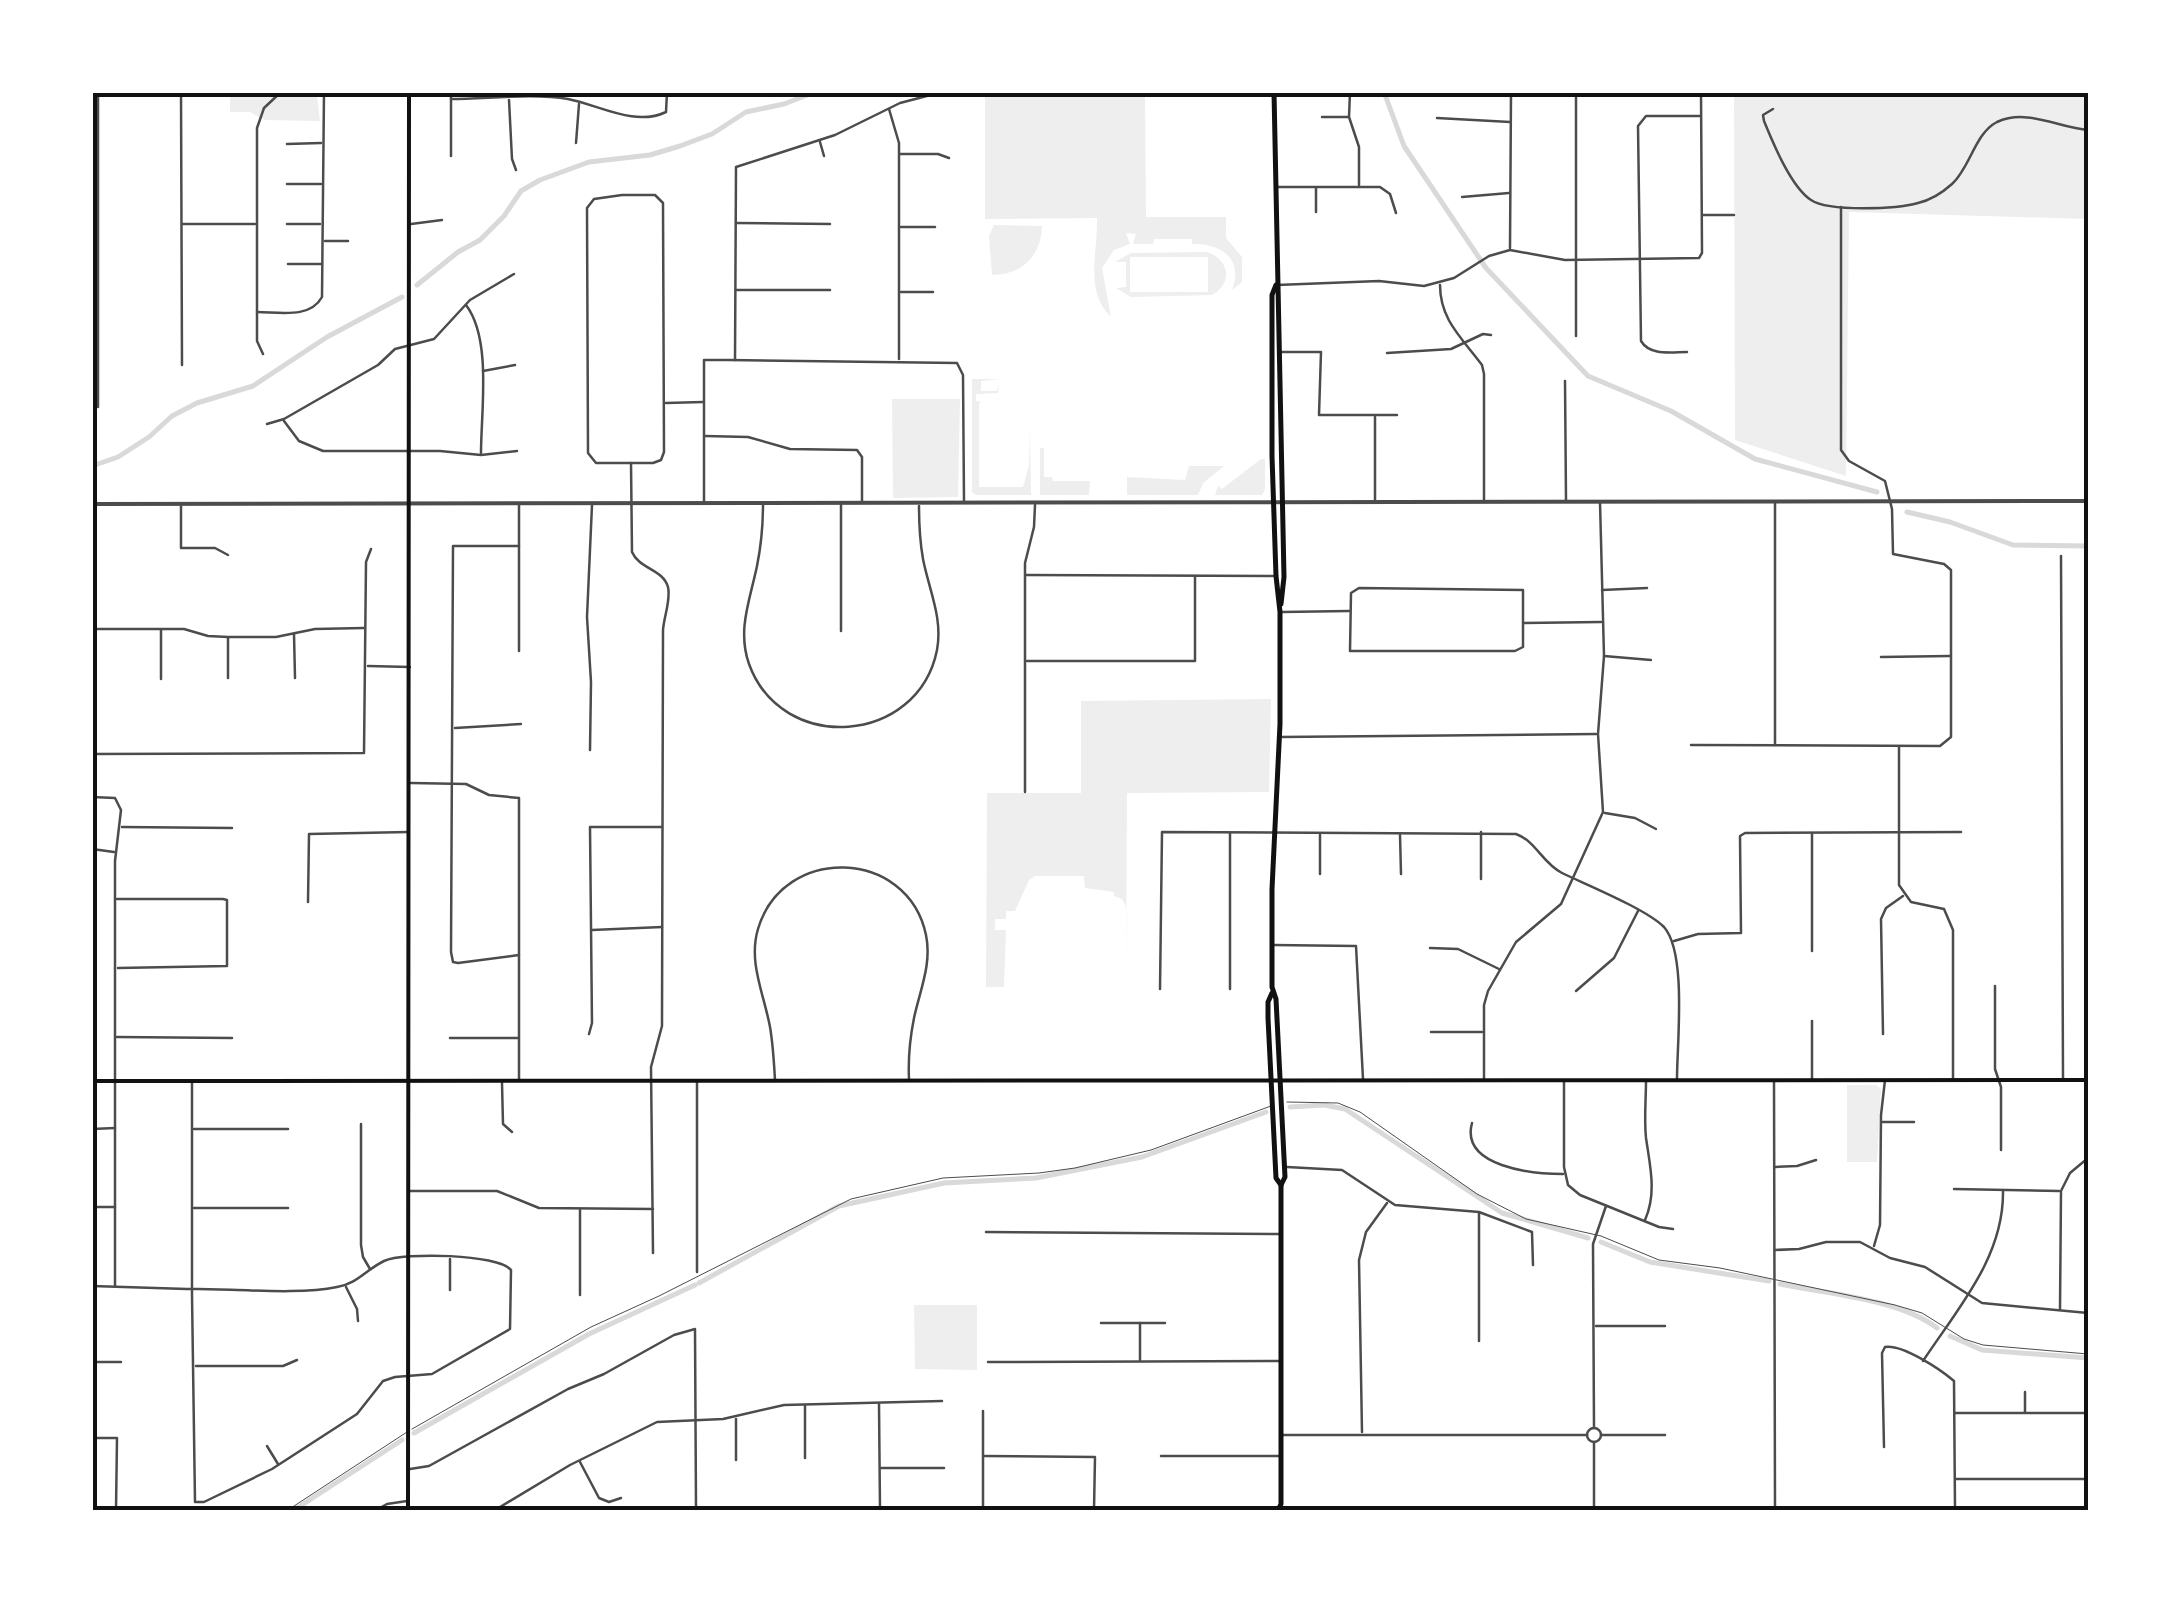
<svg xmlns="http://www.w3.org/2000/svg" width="2181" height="1603" viewBox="0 0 2181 1603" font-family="'Noto Sans',sans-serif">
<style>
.green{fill:#eee;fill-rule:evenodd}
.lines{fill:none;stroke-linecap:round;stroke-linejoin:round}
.canal{stroke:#d9d9d9;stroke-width:5}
.service{stroke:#4c4c4c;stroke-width:1}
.minor{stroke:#4c4c4c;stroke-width:2.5}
.tertiary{stroke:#4c4c4c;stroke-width:4}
.secondary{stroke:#111;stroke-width:4}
.primary{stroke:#111;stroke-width:5}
.neatline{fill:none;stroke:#111;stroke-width:4}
</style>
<rect width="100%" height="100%" fill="#fff"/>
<g class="green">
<polygon points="296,92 317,96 320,121 265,120 250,112 230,112 230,93"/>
<path d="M985,93H1145L1146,217H1226V238L1242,257V282L1232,290C1244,259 1221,243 1192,244V239H1154L1153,244H1133L1136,234L1126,233L1130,244L1114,250L1102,268L1111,317C1084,291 1098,253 1097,218L985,219Z"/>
<polygon points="1734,93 2088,93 2088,219 1849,212 1846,476 1735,440"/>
<path d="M994,225L1042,226C1041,256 1022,275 992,275L989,236Z"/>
<path d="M1207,252C1230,260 1233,283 1212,295L1131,297L1116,288L1126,287V262H1115L1131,253ZM1208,257V292H1130V257Z"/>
<polygon points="972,379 999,379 981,381 981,391 997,391 999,385 998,393 976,394 976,401 983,402 979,403 979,487 1023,487 1029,466 1030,429 1031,495 976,495 972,492"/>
<polygon points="892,399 960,399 958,497 893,498"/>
<polygon points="1040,448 1044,448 1044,477 1052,477 1053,481 1090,481 1089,495 1040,495"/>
<polygon points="1261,459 1265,459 1265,489 1262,495 1215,495 1218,486 1222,489"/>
<polygon points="1189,466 1224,466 1203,483 1198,495 1127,495 1127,477 1185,480"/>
<polygon points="1271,699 1269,792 1127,793 1126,981 1126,906 1122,899 1114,896 1114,892 1085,888 1084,876 1035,876 1029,880 1015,911 1006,911 1006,919 995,919 995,930 1006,930 1004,987 986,987 987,793 1081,793 1081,701"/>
<polygon points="1847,1085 1876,1085 1881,1089 1877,1162 1847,1162"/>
<polygon points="914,1305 977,1305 977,1370 915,1369"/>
</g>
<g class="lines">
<g class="canal">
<polyline points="1384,92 1404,146 1486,268 1588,376 1671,411 1755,459 1877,492"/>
<polyline points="417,285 458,252 480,240 504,216 521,191 540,180 589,162 650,155 680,146 712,134 746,112 784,104 815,92"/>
<polyline points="92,466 118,457 149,437 172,416 197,403 253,386 327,337 402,297"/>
<polyline points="1907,512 1950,522 2013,545 2088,546"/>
<polyline points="1290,1107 1324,1105 1345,1109 1502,1213 1588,1238"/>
<polyline points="1601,1242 1650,1262 1769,1281"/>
<polyline points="699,1283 839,1206 944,1183 1036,1178 1142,1157 1266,1112"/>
<path d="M1780,1284C1828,1294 1899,1299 1937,1328"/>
<polyline points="1950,1336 1982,1350 2088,1358"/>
<polyline points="414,1433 589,1334 695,1285"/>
<polyline points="294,1510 402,1440"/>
</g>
<g class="service">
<polyline points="1287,1102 1338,1103 1360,1112 1477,1194 1526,1219 1601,1236 1659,1260 1720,1268 1895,1305 1922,1313 1964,1339 1983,1345 2088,1354"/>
<polyline points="412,1429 591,1327 659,1296 851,1199 943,1178 1039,1173 1075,1168 1151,1150 1271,1106"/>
<polyline points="288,1510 407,1432"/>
</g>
<g class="minor">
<polyline points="98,92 98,407"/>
<polyline points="181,92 182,365"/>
<polyline points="451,92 451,156"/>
<polyline points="1350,92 1349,117 1359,147 1359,185"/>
<path d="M451,99C487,99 533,93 568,99C599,105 635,127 666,112L667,92"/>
<polyline points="509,100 512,159 516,170"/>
<polyline points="889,109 899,143 899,359"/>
<path d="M1773,109L1763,115L1764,121C1773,143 1791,187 1811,200C1829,212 1897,209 1918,203C1931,200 1942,193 1952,184C1970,168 1975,133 1997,122C2027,108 2059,128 2088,130"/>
<polyline points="1322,117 1348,117"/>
<polyline points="1437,118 1510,122"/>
<polyline points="820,142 824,156"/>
<polyline points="576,143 579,104"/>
<polyline points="287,144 321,143"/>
<polyline points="900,154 938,154 949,158"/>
<polyline points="287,184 321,184"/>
<polyline points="1276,187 1380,187 1390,194 1396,213"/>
<polygon points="622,195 655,195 663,203 664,452 661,460 653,463 596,463 588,453 587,208 594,199"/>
<polyline points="1462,197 1509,193"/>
<polyline points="1316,212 1316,188"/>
<polyline points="1703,215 1734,215"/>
<polyline points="736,223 830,224"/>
<polyline points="183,224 255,224"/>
<polyline points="287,224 320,224"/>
<polyline points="411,224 442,220"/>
<polyline points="901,227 935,227"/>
<polyline points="325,241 348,241"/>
<polyline points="1510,248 1511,92"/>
<polyline points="288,264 321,264"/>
<polyline points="1277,285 1379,281 1424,286 1454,278 1489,256 1510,250 1565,260 1699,258 1702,253 1701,92"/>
<path d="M1440,285C1440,320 1462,338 1482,365L1484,374V501"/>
<polyline points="736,290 830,290"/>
<polyline points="901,292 933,292"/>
<path d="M466,305C492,339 481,411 481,453"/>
<path d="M257,312C279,312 310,319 322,297L324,92"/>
<polyline points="1576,336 1576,92"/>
<polyline points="1281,352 1321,352 1319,415 1397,415"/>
<path d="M1687,352C1671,352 1650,356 1641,341L1638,126L1646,116H1700"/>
<polyline points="1387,353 1451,349 1483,334 1491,335"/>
<polyline points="263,354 257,341 257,128 264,108 281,92"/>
<polyline points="735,360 736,167 835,135 900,103 942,92"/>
<polyline points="483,371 515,365"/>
<polyline points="1565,381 1566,501"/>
<polyline points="666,403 703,402"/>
<polyline points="1375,417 1375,501"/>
<polyline points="284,421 299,441 323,451 440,451 481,455 517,451"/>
<polyline points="267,424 284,419 378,365 395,349 434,339 470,300 514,274"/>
<polyline points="705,436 748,437 790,449 857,450 862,457 862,502"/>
<path d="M631,463L632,552C639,569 663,569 668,587C671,600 664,616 663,630L662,1026L651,1067L653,1253"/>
<polyline points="519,503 519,651"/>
<polyline points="704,503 704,360 728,360 957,363 963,375 964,501"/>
<polyline points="841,503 841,631"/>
<polyline points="1775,503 1775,745"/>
<polyline points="181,504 181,548 215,548 228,555"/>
<path d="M763,505C763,526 761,546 757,566C750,600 737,630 749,664C782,755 918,745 937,650C943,618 929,590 923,559C920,542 919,524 919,506"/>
<polyline points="519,546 453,546 451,952 453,962 458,963 519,955"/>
<polyline points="2061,556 2063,1078"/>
<polyline points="1026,575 1273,576"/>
<polygon points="1359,588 1523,590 1523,647 1515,651 1350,651 1351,593"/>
<polyline points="1602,590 1647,588"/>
<polyline points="1282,612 1349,611"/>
<polyline points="1524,623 1601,622"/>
<polyline points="92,629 184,629 208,636 228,637 276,637 315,629 364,628"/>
<polyline points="161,630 161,679"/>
<polyline points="294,634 295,678"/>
<polyline points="228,638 228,678"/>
<polyline points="1604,656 1651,660"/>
<polyline points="1881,657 1950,656"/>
<polyline points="1027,661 1195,661 1195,576"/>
<polyline points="368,666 410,667"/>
<polyline points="455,728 521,724"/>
<polyline points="1280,737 1596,734"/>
<polyline points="1691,745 1940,746 1951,737 1951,570 1944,564 1893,554 1892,509 1885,481 1849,461 1841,450 1841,207"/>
<polyline points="1899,747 1899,885 1911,902 1944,909 1953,930 1953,1080"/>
<polyline points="590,750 591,682 587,617 592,505"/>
<polyline points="92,754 364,753 366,562 371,549"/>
<polyline points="411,783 466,784 489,795 519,798 519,1079"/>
<polyline points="1025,792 1025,563 1034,527 1035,505"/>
<polyline points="92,797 115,798 121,810 115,861 115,1286"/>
<polyline points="1605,813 1635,818 1656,829"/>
<polyline points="122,827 232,828"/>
<polyline points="1481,832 1481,879"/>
<polyline points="1812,834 1812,951"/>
<polyline points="1320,835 1320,874"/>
<polyline points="1400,835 1401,874"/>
<polyline points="92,849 114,852"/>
<polyline points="117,899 223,899 227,900 227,966 118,968"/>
<polyline points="308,902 309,834 408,832"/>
<polyline points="592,930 662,927"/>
<polyline points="1674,941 1698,934 1741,933 1740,836 1745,833 1961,832"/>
<polyline points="1273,945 1356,946 1363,1079"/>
<polyline points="1430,948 1458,949 1499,969"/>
<polyline points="1995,986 1995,1069 2001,1087 2001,1150"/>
<path d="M1160,989L1162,832L1516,834C1537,842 1542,863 1562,873C1587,885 1646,909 1664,927C1687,953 1677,1043 1677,1079"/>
<polyline points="1230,989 1230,833"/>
<polyline points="1576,991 1614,958 1638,911"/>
<polyline points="1812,1021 1812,1078"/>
<polyline points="1431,1032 1482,1032"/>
<polyline points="589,1034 592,1023 590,827 662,827"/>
<polyline points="1883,1034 1881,919 1886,908 1903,896"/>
<polyline points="117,1037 232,1038"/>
<polyline points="450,1038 518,1038"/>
<polyline points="1484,1079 1484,1005 1488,991 1516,942 1561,904 1603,812 1598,734 1604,656 1600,502"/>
<path d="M775,1080C774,1062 773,1044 770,1027C764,994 748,962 758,929C783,844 908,848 926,935C932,964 920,990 914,1018C910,1038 908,1058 909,1079"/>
<polyline points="1774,1081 1775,1510"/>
<polyline points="1564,1082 1564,1167 1568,1185 1580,1195 1659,1227 1673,1229"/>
<polyline points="502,1083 503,1124 512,1132"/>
<polyline points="1882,1122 1914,1122"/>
<path d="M1472,1123C1460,1167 1533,1174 1563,1174"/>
<polyline points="361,1124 361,1245 363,1257 370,1269"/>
<polyline points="92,1129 115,1128"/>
<polyline points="194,1129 288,1129"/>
<polyline points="1287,1167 1342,1170 1395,1205 1479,1212 1532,1232 1533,1265"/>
<polyline points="1775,1167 1797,1166 1816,1160"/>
<polyline points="1954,1189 2059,1191"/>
<polyline points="410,1191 497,1191 539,1208 653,1209"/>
<polyline points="92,1207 115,1207"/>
<polyline points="194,1208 288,1208"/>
<polyline points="580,1210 580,1295"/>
<path d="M1645,1220C1657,1193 1650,1166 1646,1138C1644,1120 1646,1099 1646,1080"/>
<polyline points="986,1232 1280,1234"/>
<polyline points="1874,1246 1880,1225 1881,1115 1885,1080"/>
<polyline points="1775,1250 1799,1249 1826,1242 1860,1242 1890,1258 1925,1267 1982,1303 2088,1313"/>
<polyline points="697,1272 697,1082"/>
<path d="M92,1286L187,1289H198C240,1289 298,1295 337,1287C357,1284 367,1269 384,1261C404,1252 498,1254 511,1270L510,1329L432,1374L395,1377L383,1381L357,1414L272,1469L204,1502H195L192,1295V1082"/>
<polyline points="346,1287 357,1309 358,1321"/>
<polyline points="450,1290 450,1259"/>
<polyline points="2060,1309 2061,1191 2070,1173 2088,1158"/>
<polyline points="1101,1323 1165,1323"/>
<polyline points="1596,1326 1665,1326"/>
<polyline points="1479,1341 1479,1213"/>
<polyline points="1140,1360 1140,1323"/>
<path d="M1923,1361C1958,1308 2004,1257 2003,1191"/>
<polyline points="92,1362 121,1362"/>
<polyline points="988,1362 1281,1361"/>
<polyline points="196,1366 283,1366 297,1360"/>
<polyline points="2025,1392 2025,1412"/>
<polyline points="879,1404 880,1510"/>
<polyline points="805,1405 805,1458"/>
<polyline points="1955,1413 2088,1413"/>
<polyline points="736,1419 736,1460"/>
<polyline points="1594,1428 1593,1244 1606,1206"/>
<circle cx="1594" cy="1435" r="7"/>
<polyline points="1362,1432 1359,1260 1366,1232 1387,1203"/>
<polyline points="1283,1435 1587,1435"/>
<polyline points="1601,1435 1665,1435"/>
<polyline points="92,1438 117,1438 116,1510"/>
<polyline points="1594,1442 1594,1510"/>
<polyline points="267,1446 278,1464"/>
<path d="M1884,1447L1882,1353L1885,1347C1902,1344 1940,1369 1954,1381L1955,1510"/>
<polyline points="983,1456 1095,1457 1094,1510"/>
<polyline points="1161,1456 1279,1456"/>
<polyline points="580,1462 599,1498 609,1502 621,1498"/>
<polyline points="881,1468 944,1468"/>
<polyline points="410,1469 429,1466 568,1389 604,1374 674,1335 695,1329 696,1510"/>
<polyline points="1956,1479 2088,1479"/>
<polyline points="376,1510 387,1504 407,1501"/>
<polyline points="495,1510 570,1465 657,1422 723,1419 784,1405 942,1401"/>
<polyline points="983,1510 983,1411"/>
</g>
<polyline class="tertiary" points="92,504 2088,501"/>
<g class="secondary">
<polyline points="92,1081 2088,1080"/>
<polyline points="408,1510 409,92"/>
</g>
<g class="primary">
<polyline points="1274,92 1284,577 1281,604"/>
<polyline points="1276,285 1272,295 1272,456 1276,576 1280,612 1280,724 1272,889 1272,987 1276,999 1285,1177 1281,1185 1281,1504 1278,1510"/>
<polyline points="1272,993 1268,1002 1268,1018 1276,1178 1281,1185"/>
</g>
</g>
<rect width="2181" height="1603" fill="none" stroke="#ffffff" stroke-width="190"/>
<rect x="95" y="95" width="1991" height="1413" class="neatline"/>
</svg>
